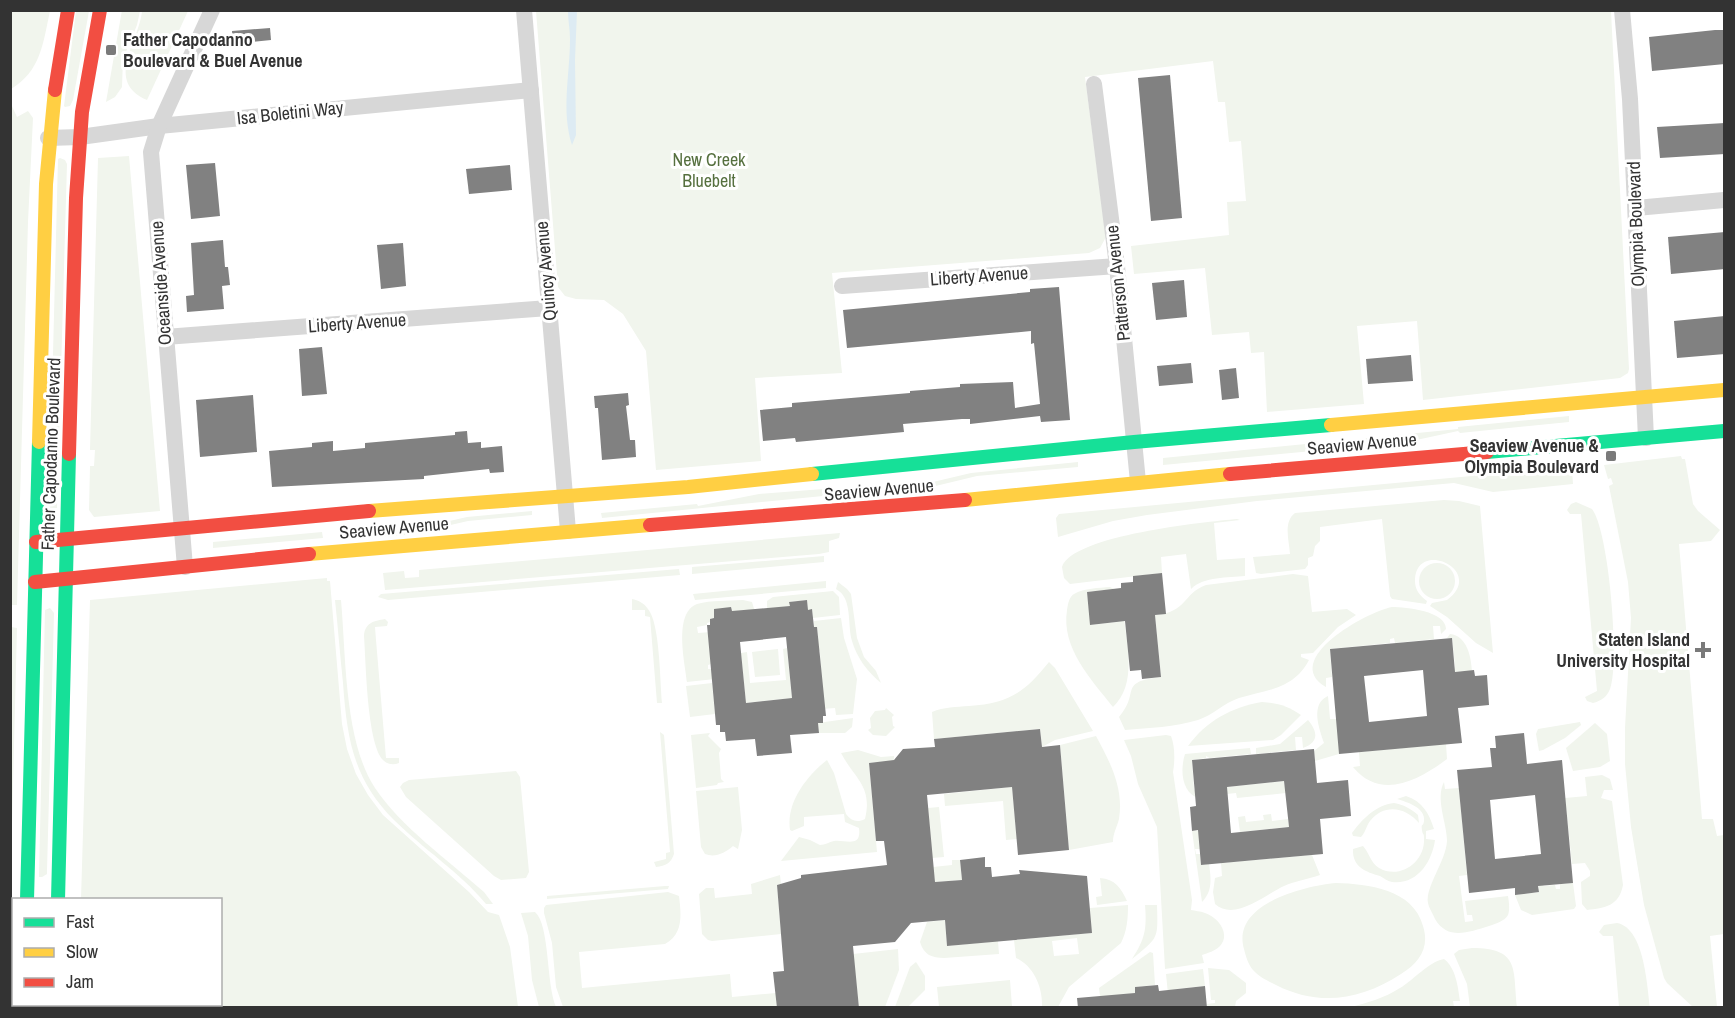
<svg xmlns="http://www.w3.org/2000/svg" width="1735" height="1018" viewBox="0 0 1735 1018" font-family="'Archivo Narrow',sans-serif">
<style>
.green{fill:#f1f5ed;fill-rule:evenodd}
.water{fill:#ddebf3}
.building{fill:#818181;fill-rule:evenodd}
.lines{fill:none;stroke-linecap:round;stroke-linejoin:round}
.street{stroke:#d7d7d7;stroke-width:16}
.fast{stroke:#16e098;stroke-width:14}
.slow{stroke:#ffcf43;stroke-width:14}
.jam{stroke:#f24e42;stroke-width:14}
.poi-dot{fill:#7a7a7a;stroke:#fff;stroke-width:2}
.labels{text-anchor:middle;stroke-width:6;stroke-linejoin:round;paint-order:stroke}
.poi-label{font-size:18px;font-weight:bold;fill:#333;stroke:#fff;text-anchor:end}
.street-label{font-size:18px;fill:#333;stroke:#fff}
.park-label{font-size:18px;fill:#56703f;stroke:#fff}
</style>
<rect width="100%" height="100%" fill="#fff"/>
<g class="green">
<polygon points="122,10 140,11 137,25 123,59 122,87 115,97 106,102"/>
<path d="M10,11H50C43,43 41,71 11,89Z"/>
<polygon points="76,11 89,11 73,100 70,106 65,107 64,106"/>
<path d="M142,11H188L147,100C104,81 139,42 142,11Z"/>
<polygon points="536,11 1611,11 1629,369 1628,373 1620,378 1423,400 1417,321 1357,326 1364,404 1267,412 1264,352 1251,353 1249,332 1212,335 1205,268 1134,274 1131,246 1229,235 1227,202 1246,201 1241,141 1229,142 1225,102 1218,102 1213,61 1085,77 1106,237 1100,248 1089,253 832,273 842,373 755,378 761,461 656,470 646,351 623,314 604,300 576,299 565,296 558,287"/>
<polygon points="11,104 17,117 28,111 33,118 28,222 17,605 11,605"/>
<polygon points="129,156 160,511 94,517 89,510 90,466 94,466 95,450 90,450 98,158"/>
<polygon points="60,158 65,160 67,164 57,508 49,510 58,159"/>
<polygon points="1569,416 1569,422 1460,433 1458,431 1407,442 1163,465 1163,458 1458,429 1458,427"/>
<polygon points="1681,456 1682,459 1685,459 1693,504 1698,511 1720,530 1711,541 1679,544 1702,819 1713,819 1717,836 1724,835 1724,934 1710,936 1717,1007 1693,1007 1667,983 1664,978 1644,905 1631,827 1625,764 1625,728 1631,618 1628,582 1609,486 1613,484 1611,478 1608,479 1604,465"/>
<polygon points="1078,462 1078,467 977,476 919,490 866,494 866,490 916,486 971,473"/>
<polygon points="1568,467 1572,470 1573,484 1493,492 1454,483 1257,501 1147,515 1113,521 1058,537 1056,518 1059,514"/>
<polygon points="823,489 823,496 602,518 601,513 697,504 698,506 759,494"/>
<path d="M1444,500L1459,501L1480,506L1493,653L1476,643L1447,617L1430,606L1432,603L1447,600C1487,570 1415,538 1415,581C1415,590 1420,596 1427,601L1426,604L1392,599L1390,596L1382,519L1320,527V541L1315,546L1313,556L1308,558V565L1305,569L1261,574L1256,573L1253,557L1290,554C1289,540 1283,522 1295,513Z"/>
<path d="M1576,502L1592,509C1609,531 1620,662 1610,689C1607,697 1601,701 1593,703L1587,701L1585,697L1597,691L1581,514H1570L1567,510L1571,504Z"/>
<polygon points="532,511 532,515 468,521 407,535 364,538 364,534 406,531 467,517"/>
<path d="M1237,519L1240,520L1214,523L1217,560L1245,558V576C1228,578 1204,576 1191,589L1186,554L1161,557L1162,573L1070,584L1064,578L1062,567C1073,535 1205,522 1237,519Z"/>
<polygon points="322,532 323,538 213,548 213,542"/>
<polygon points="840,533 839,538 829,541 829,552 819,554 385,590 383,573 404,571 405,578 419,577 419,570"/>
<polygon points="824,556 824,562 692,574 692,567"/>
<circle cx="1437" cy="581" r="18"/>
<polygon points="679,569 680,575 388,600 378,597 381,594"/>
<path d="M1293,574L1308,576L1312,612L1347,609L1356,615L1338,627L1313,653L1301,654V657L1309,660C1294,689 1267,690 1239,698C1224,703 1213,715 1198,720C1175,727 1149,728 1125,730L1119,717C1141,692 1117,682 1161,677L1155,615C1188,612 1182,594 1206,585Z"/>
<polygon points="327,578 327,581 330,581 342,724 347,749 356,774 368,795 383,815 469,892 488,912 499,915 510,947 518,1007 78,1007 78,1004 220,1004 220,900 81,899 90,600"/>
<polygon points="826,581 826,588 695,600 693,594"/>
<path d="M838,582L847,589L851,594L857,638L864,657L876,671L881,683C867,671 857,658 852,641C847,624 853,598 836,589Z"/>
<path d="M1110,587L1114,589L1087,592L1091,625L1116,622L1124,617C1127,647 1137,684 1113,707C1091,679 1061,648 1067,610C1068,604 1069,597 1074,594C1084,588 1099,588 1110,587Z"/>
<polygon points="833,591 839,597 840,615 813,618 812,610 808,610 807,600 790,602 790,611 767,611 767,601 773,597"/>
<path d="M632,599C638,600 644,603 648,609C660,623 660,682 662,703H657L650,617L645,616V610H632Z"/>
<path d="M335,600H341C346,655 344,741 375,788C400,826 449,861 484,892L493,904H486C460,872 423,849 394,820C353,779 347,738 343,683C340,655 338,628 335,600Z"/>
<path d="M743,600L752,602L755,612L737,613L714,609V618L710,619V622L707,623V625L697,627L698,633L711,632V664L708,665V669H711L715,679L687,682C685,663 673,613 697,604C711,600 729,601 743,600Z"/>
<path d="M1392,607C1406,607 1446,611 1446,629L1441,634L1440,626H1433L1434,639L1395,643L1394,638L1390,639V643L1330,649L1332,677L1326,678V687C1280,660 1366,612 1392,607Z"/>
<polygon points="11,608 11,627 17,628 11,864"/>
<polygon points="50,608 54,613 47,871 47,874 42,877 39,877 45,610"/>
<polygon points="841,618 844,638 857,679 853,714 836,715 835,708 822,709 820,651 816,650 818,639 817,627 814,627 814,621"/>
<path d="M385,619L388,622L387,626L375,627L376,640L386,758H399V763C394,765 388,765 383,760C367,743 366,663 364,636C365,623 373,621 385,619Z"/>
<path d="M1450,634C1467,636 1471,656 1472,671L1453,672L1455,666L1452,638H1447Z"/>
<polygon points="787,648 792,698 746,703 741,653 747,652 750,683 786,680 783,649"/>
<polygon points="778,649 780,675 755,677 752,652"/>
<path d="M1049,662L1055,668L1093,731L1055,740L1042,747L1040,729L934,739L932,712C944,707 956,707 969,706C1009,703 1024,693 1049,662Z"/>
<polygon points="712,683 715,714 690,717 686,686"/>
<path d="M1328,696L1330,719H1340L1339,754L1315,761L1314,751L1324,743C1319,728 1310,704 1328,696Z"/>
<path d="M1262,702C1278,703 1288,706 1301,715L1281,735L1273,740L1188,746C1206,721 1232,707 1262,702Z"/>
<polygon points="886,708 894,715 892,717 893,726 895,727 886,736 873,735 868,730 871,728 870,718 875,711 885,710"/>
<polygon points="853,718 852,727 845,733 819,733 818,723"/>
<path d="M1308,720C1318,732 1319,742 1303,748L1302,737H1295L1296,750L1256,754V748L1280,744Z"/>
<polygon points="1580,722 1581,725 1565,738 1543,750 1539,751 1536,734 1538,729"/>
<polygon points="1595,723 1607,734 1610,761 1600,767 1573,771 1566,748"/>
<path d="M660,732L664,735L674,854C671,863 666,866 656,867L654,862L666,859V853L670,852Z"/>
<polygon points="710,733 708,736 721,749 719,753 721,779 724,782 718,783 717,785 696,788 691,735"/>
<path d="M1166,735L1171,736C1175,746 1175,761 1173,772L1192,900L1191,910C1195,911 1200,911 1205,913C1218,917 1231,934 1220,946C1215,951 1208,953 1202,955L1204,963L1165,969L1157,827L1138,784L1131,756L1124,740Z"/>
<path d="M1096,736C1110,762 1124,788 1119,819C1117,827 1113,833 1113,842L1069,850L1060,745Z"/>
<path d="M1446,744L1447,759C1419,780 1381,801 1353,767L1360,766L1359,752Z"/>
<path d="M1250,748L1251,754L1210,758L1206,756V758L1192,760L1194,789L1200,799C1181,793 1180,770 1185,754Z"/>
<path d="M858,750L881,757L894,756V761L869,763L877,852L781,861L799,837L810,840L820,845C825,845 829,842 834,841C844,839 862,849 859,828L845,822L844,814L804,817V826L792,831L790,830C786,802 807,776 827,760L834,773L846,814C851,821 857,823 865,819C873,786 854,778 841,753Z"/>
<polygon points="516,771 520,777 529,872 526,878 501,880 494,876 406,797 400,787 403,783 409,780"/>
<path d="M1602,775L1610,779L1613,790H1604L1601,798L1612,801L1623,885C1619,906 1605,908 1587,910L1582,904L1581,882L1590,876V871L1585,863L1572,864L1565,798L1587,796L1585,777Z"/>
<polygon points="1284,781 1286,793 1237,798 1236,793 1227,794 1227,787"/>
<path d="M1444,782L1445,789L1459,788L1467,875L1459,876L1465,922L1473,921L1472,915H1467L1465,901L1508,896C1509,902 1510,910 1508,915C1505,921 1495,924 1489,926C1469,932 1448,941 1435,919C1433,914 1429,908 1428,903C1425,887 1446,861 1447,841C1447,823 1435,799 1444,782Z"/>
<path d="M738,787L742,830L738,849L733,846C725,853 715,858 705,854L701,847L696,791Z"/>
<polygon points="1012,787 1017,839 1006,840 1003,801 945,806 944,794"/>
<path d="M1406,796C1422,801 1429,813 1434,829L1426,831V839L1435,840C1432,862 1417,885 1392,882C1387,881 1384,878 1380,876C1366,872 1352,867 1353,849L1363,846C1370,854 1370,862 1379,868C1400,880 1425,862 1424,839C1424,831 1423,837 1422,830C1421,822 1423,828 1424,821C1426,808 1407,802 1397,799Z"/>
<path d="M1394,803C1404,805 1410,808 1418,815L1419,823C1406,807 1384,803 1370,821C1366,826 1366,832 1361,837L1353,836L1352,833C1362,819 1376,805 1394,803Z"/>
<polygon points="939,807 944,857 932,858 928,808"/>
<polygon points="1271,814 1272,821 1288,819 1289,827 1240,832 1238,817 1245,816 1246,822 1264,820 1263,815"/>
<path d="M1202,830L1199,836L1200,849H1195L1196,854H1200L1201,865L1209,864C1211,878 1213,891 1202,902L1192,831Z"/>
<path d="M1312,855L1320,875C1308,879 1295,881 1284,886C1266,894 1235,922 1215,904L1213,892L1215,878L1222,876L1221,863Z"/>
<polygon points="952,860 960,860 962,880 935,882 933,867 952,865"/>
<polygon points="780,875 781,884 777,885 781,934 712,941 708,940 702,934 699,894 706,888 714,888 715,898 752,894 751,884"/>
<path d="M1100,878C1115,879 1121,888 1127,901L1097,905L1096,897L1102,896Z"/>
<polygon points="1538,882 1544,886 1555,885 1556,889 1560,889 1560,884 1573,883 1576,906 1574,909 1532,915 1521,910 1515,895 1539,892"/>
<path d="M1336,883C1368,884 1413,889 1423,926C1430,948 1419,963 1401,974C1361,1000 1319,1007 1276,985C1268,981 1259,977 1253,970C1248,964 1246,957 1244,949C1231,904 1304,886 1336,883Z"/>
<polygon points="665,886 669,886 668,889 547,899 547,896"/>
<path d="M668,892L679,896C681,913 684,934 665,944L579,952L582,988L730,974L732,997L776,993L777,1007H563L556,987L552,943L544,913V908L546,905Z"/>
<path d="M1128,905C1128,919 1127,931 1121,943L1069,987L1058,1007H1042C1043,988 1034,966 1016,958L1014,940L1091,933L1090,908ZM1077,938L1079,954L1054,956L1052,941Z"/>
<path d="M1145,905H1157C1158,939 1159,937 1132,959C1145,939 1147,929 1145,905Z"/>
<path d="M535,912C550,925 546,984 556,1007H539L532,980L528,936L521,913Z"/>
<path d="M945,920L947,946L998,941L999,954L944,958C932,958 924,955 920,942L927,922Z"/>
<path d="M1617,923C1644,928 1647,984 1650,1007H1619L1613,936H1603L1599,932L1604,925Z"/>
<path d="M1472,948C1520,948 1513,969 1517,1007H1470L1467,984L1454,954L1459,950Z"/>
<polygon points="898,949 899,970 885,1007 859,1007 853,954"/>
<polygon points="1150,952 1153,953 1155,985 1135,987 1136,997 1100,996 1099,988"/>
<path d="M1444,959C1456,968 1458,987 1460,1001H1453L1454,1007H1350C1368,1003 1384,998 1400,988C1414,980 1428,962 1444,959Z"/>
<polygon points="916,962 925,976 925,990 908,1007 895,1007 910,967"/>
<polygon points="1208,968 1229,970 1246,983 1246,993 1236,1001 1235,1007 1207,1007 1207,1004 1215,1003 1215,1000 1211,1000"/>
<polygon points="1203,969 1205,986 1176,989 1168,994 1166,974"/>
<polygon points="1010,980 1012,1007 939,1007 937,987"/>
</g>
<path class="water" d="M568,11H577L575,60L576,135L572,145C561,110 570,75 570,39C570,30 568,20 568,11Z"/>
<g class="building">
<polygon points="270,28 271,40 233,44 232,31"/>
<polygon points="1715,30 1725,30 1725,64 1652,71 1649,37"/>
<polygon points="1170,75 1182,218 1151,221 1138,78"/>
<polygon points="1725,123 1725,154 1660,158 1657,127"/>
<polygon points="215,163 220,216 191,219 186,165"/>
<polygon points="510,165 512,190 469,194 466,169"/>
<polygon points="1725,232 1725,269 1671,274 1668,237"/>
<polygon points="223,240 225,267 228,267 230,285 222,286 224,309 187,312 186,296 194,295 191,243"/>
<polygon points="403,243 406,286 381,289 377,245"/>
<polygon points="1184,280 1187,317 1156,320 1152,283"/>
<polygon points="1059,287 1070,420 1041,422 1040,416 970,424 970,419 962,419 903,424 904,432 796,442 795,438 763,441 760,410 792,407 792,403 910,393 910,391 960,387 960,384 1013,382 1015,408 1040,404 1034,343 1031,344 1031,331 847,348 843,310 1030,292 1030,289"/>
<polygon points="1725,316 1725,354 1677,358 1674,321"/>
<polygon points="322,347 327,394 302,396 299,349"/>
<polygon points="1411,355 1413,381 1368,384 1366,359"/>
<polygon points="1191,363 1193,383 1159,386 1157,366"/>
<polygon points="1236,368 1239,398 1222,400 1219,370"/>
<polygon points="628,393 629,405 626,406 630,440 635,440 636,457 602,460 598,408 595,408 594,396"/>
<polygon points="253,395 257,452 200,457 196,400"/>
<polygon points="467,431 468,443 481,442 481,448 502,446 504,472 490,473 489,469 424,476 424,479 272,487 269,451 312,447 312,443 333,441 333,451 365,448 365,443 455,435 455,432"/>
<polygon points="1162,573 1166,614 1155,615 1161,677 1142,679 1141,670 1130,671 1125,621 1090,625 1087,592 1121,588 1121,583 1133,582 1133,576"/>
<path d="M807,600L808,610L812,609L814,627H817L826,716H823V723H818L819,733L790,735L792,753L757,756L755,739L726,741L725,732H720V725H716L707,625H710V619L714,618V609L731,607L732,611L790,606L789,602ZM786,637L792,698L746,703L740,642Z"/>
<path d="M1452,638L1455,672L1474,670L1475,676L1487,675L1489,705L1458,708L1462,743L1339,754L1330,649ZM1423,670L1427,716L1369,722L1364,676Z"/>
<polygon points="1040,729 1042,747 1060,745 1069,850 1018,855 1012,787 927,795 935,882 962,880 960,860 985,857 985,867 991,867 992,877 1020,874 1019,870 1087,876 1092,933 947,946 945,920 911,923 895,942 853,946 859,1008 777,1008 773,972 784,971 777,885 801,878 801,875 887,865 884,841 876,841 869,763 894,760 903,749 935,747 934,739"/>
<path d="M1524,733L1527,764L1562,760L1573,883L1538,886L1539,892L1515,895V888L1469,893L1457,770L1492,767L1490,748H1496L1495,736ZM1535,795L1541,854L1495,859L1490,800Z"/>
<path d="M1314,749L1317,783L1348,780L1351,816L1320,819L1323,854L1201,865L1198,830L1192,831L1190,807L1196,806L1192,760ZM1284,781L1289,827L1231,833L1227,787Z"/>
<polygon points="1158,985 1159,991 1205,986 1207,1008 1078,1008 1077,998 1135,993 1135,987"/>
</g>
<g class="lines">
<g class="street">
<polyline points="524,10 568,531"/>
<polyline points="1622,10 1630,99 1646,438"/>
<polyline points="1094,84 1117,266 1138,482"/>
<polyline points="48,138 80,137 159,126 531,90"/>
<polyline points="1636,208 1724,200"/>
<polyline points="842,286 1117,266"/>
<polyline points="165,337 549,308"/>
<polyline points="185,567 151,152 159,126 212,10"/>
</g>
<g class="fast">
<polyline points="1487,452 1724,431"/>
<polyline points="812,474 1134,442 1331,425"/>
<polyline points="27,900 39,442"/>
<polyline points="58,900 69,454"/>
<polyline points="55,1004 55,1008"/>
</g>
<g class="slow">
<polyline points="1331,425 1724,390"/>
<polyline points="39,442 46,184 55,90"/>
<polyline points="965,500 1230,474"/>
<polyline points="369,511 688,487 812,474"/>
<polyline points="309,554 650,525"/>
<polyline points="24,1008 25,1004"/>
</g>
<g class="jam">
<polyline points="55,90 68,10"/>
<polyline points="69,454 76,198 82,112 100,10"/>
<polyline points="1230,474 1487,452"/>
<polyline points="650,525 965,500"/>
<polyline points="36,542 369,511"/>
<polyline points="35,582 309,554"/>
</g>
</g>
<g class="poi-dot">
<rect x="105" y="44" width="12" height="12" rx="3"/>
<rect x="1605" y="450" width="12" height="12" rx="3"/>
<path d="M1700 641h6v6h6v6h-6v6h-6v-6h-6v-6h6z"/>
</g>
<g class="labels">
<g class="poi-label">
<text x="123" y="46" text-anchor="start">Father Capodanno<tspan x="123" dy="21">Boulevard &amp; Buel Avenue</tspan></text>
<text x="1599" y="452">Seaview Avenue &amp;<tspan x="1599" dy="21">Olympia Boulevard</tspan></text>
<text x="1690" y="646">Staten Island<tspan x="1690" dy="21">University Hospital</tspan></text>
</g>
<g class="street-label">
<text transform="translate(290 113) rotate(-6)" y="6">Isa Boletini Way</text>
<text transform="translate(1636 224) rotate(-92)" y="6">Olympia Boulevard</text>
<text transform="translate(546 271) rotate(-95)" y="6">Quincy Avenue</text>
<text transform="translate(979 276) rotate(-4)" y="6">Liberty Avenue</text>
<text transform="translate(161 283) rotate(-94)" y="6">Oceanside Avenue</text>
<text transform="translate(1118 283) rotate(-96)" y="6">Patterson Avenue</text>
<text transform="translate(357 323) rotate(-4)" y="6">Liberty Avenue</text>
<text transform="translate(1362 444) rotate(-5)" y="6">Seaview Avenue</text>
<text transform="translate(51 454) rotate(-88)" y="6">Father Capodanno Boulevard</text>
<text transform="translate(879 490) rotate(-5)" y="6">Seaview Avenue</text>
<text transform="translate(394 528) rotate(-5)" y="6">Seaview Avenue</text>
</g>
<g class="park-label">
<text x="709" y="166">New Creek<tspan x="709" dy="21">Bluebelt</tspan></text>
</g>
</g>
<rect width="1735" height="1018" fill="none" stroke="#333333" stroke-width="24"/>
<rect x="12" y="898" width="210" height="108" fill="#ffffff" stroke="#adadad" stroke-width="1.5"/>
<rect x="24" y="918" width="30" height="9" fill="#16e098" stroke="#adadad" stroke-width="1.5"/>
<text x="66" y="928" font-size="18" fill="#333333">Fast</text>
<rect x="24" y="948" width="30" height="9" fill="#ffcf43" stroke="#adadad" stroke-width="1.5"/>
<text x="66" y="958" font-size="18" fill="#333333">Slow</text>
<rect x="24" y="978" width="30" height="9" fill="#f24e42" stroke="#adadad" stroke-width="1.5"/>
<text x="66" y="988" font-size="18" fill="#333333">Jam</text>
</svg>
